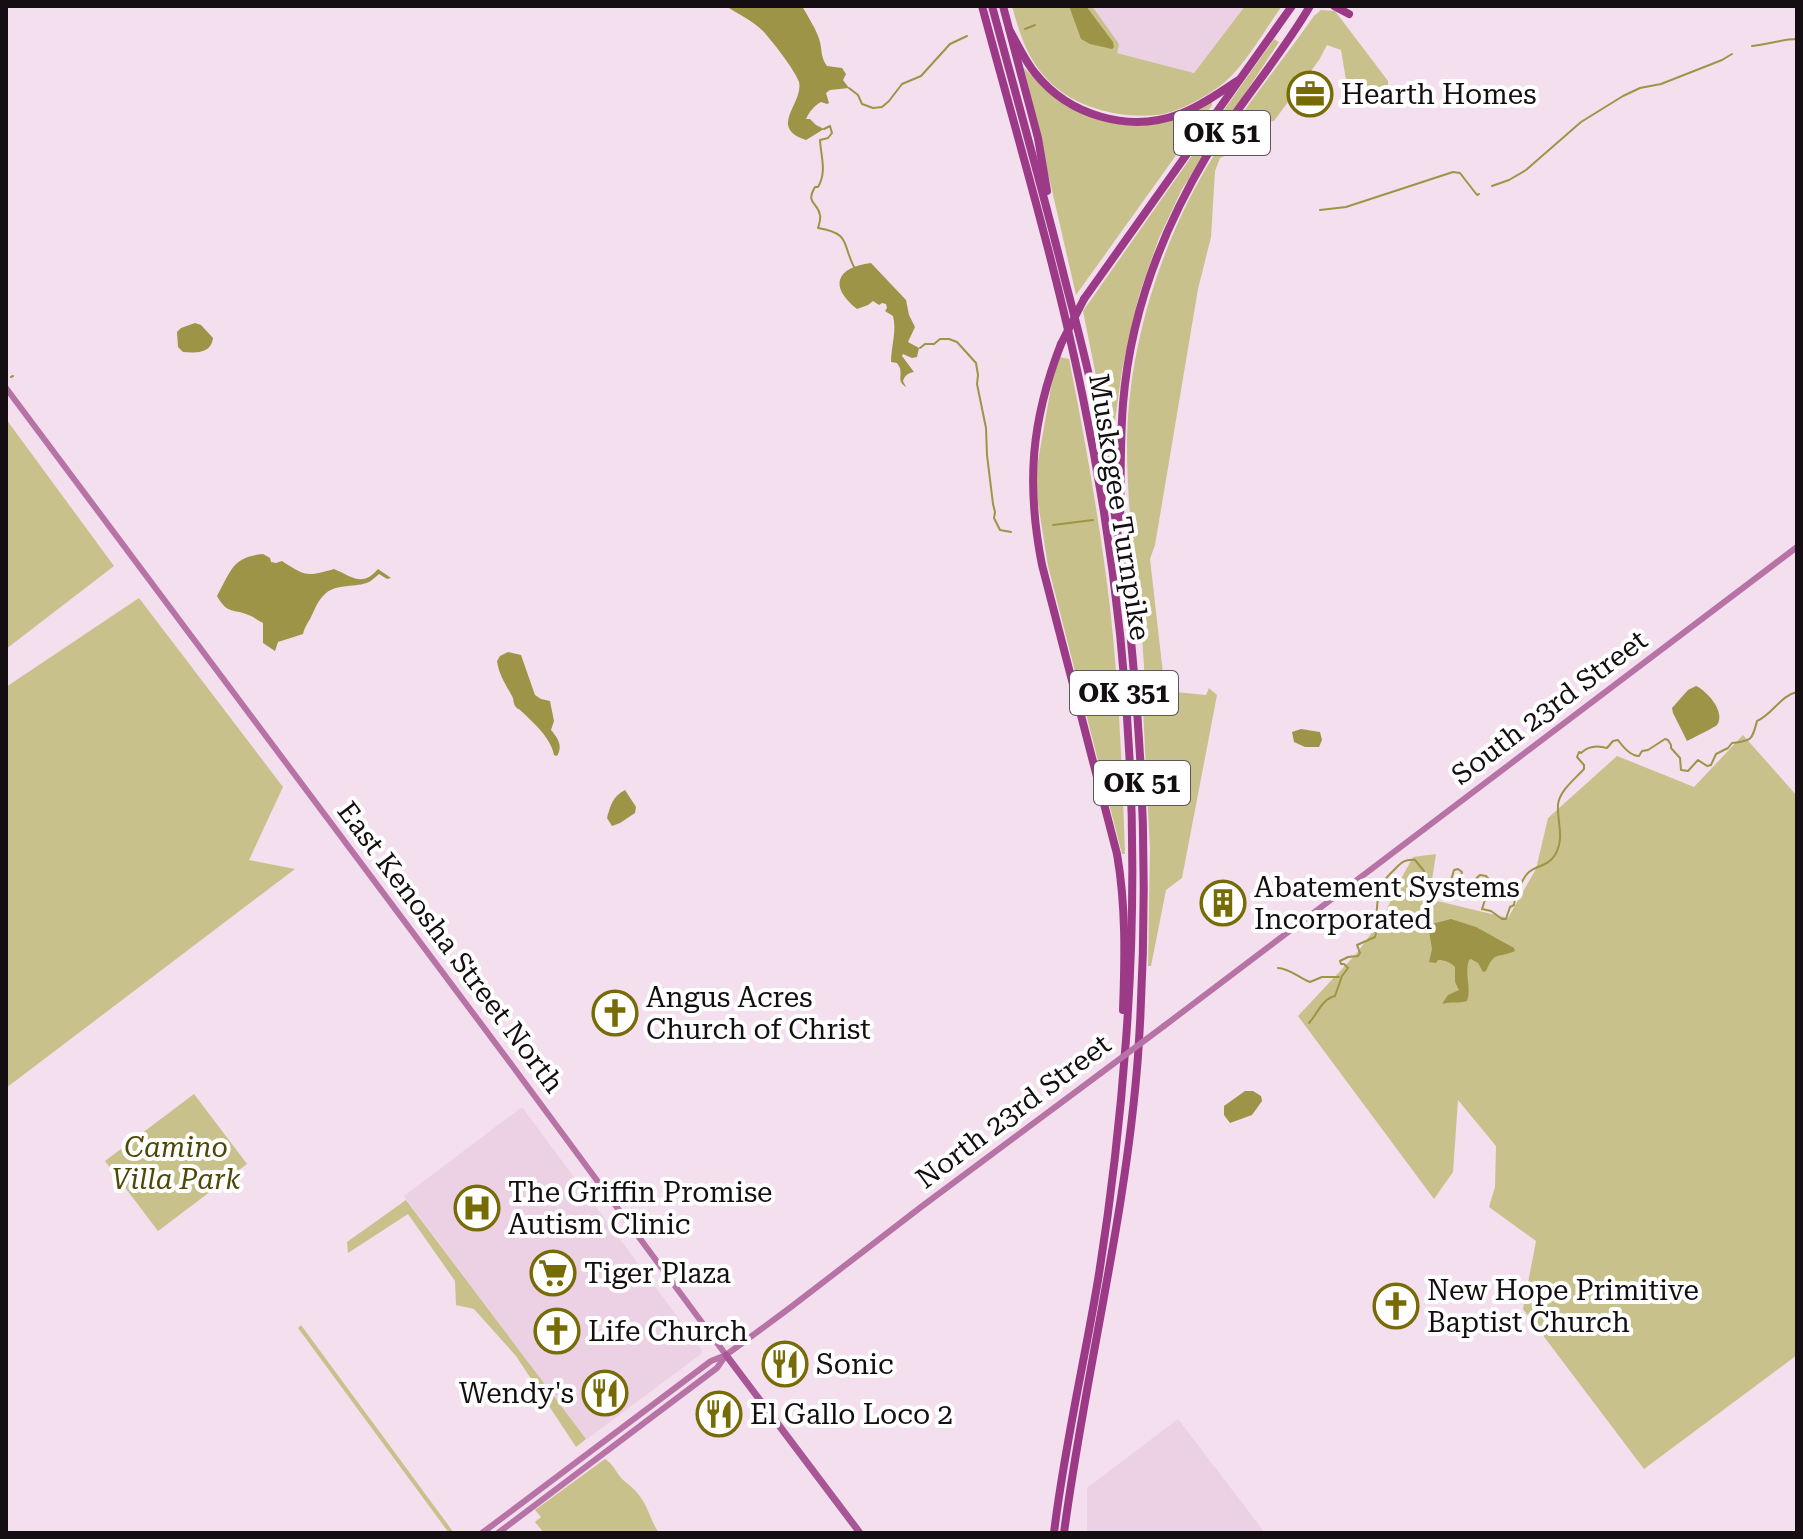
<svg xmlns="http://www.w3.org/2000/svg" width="1803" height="1539" viewBox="0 0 1803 1539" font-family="'Roboto Serif',serif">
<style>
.built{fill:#ecd1e4}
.green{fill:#c8c18b}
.water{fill:#9e9447}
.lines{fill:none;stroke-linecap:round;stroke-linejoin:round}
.stream{stroke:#9e9447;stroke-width:2}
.secondary{stroke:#b773a6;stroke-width:6}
.primary{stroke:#a95696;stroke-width:7}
.highway{stroke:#9c3a88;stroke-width:8}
.secondary-bridge{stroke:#b773a6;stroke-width:6}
.highway-bridge{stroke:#9c3a88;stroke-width:8}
.labels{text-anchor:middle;stroke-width:8;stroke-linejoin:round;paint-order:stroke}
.shield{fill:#fff;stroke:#5a5659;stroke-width:2}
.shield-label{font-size:26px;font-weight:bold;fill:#140e12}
.poi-label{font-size:28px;fill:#140e12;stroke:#fff;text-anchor:start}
.street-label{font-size:28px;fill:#140e12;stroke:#fff}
.park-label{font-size:28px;font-style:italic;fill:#4e4708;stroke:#fff}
</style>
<rect width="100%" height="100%" fill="#f3dfed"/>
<g class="built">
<polygon points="1092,6 1245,6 1194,73 1117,53"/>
<polygon points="522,1107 702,1350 701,1354 586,1440 404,1196"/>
<polygon points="1178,1419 1265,1533 1087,1533 1087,1488"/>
</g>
<g class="green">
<path d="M1012,6H1092L1119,44L1117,53L1194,73L1245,6H1282C1266,28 1247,62 1227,80C1212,94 1178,113 1157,115C1119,119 1071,107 1045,77C1026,56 1019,32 1012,6Z"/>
<path d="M1321,10L1335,11L1388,81V86L1371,97L1359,85L1346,80L1341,50L1327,45L1319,60L1274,121L1266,122L1238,150L1220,158L1215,171L1211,237L1198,289L1155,545L1150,559L1165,691L1206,695L1209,688L1217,695L1182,878L1166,890L1151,966H1148L1150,849L1142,690H1145C1143,609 1127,529 1127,447C1127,353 1158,251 1205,170C1237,116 1278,67 1314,16Z"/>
<polygon points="1274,39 1279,42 1182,189 1159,238 1139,295 1122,370 1115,421 1116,486 1105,421 1083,311"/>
<polygon points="1024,68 1053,96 1070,108 1141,125 1212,102 1212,105 1076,295"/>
<path d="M1059,357L1069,359C1085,439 1099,518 1109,599C1119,683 1122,769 1125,854H1122L1048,566L1037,497V467L1051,387Z"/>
<polygon points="6,419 114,566 6,649"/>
<polygon points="139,598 283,787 249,860 295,869 6,1088 6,687"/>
<polygon points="1743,735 1797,796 1797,1355 1644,1469 1523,1309 1536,1241 1489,1207 1495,1187 1496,1146 1458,1100 1453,1172 1434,1199 1298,1016 1356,954 1383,918 1397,886 1413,857 1436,854 1429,899 1508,918 1536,869 1548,818 1617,756 1694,787"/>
<polygon points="194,1094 247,1164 158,1231 105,1161"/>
<polygon points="406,1200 586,1439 576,1447 516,1356 474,1309 456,1305 455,1281 408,1214 348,1253 347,1242"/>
<polygon points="301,1325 454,1533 449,1533 298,1328"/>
<path d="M605,1459C613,1464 616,1472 622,1479C629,1485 636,1490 641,1498C649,1509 651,1522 659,1533H544L535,1522L541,1517L535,1510Z"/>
</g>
<g class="water">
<path d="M726,6H802C807,15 818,32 820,42C822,51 821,58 827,66L842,68L846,74L843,80L849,88L830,90L826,93L829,103L827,104L821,102C814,106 809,112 806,119H810L816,125L824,129L806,140C767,127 804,104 799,82C795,70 772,41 763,31C753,21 738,14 726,6Z"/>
<polygon points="1069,6 1086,6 1113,42 1114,47 1112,49 1090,44 1081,39"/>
<path d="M871,263L906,300L909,315L915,327L908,342L919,348L917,357L912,358L903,354L902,356L914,372C908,373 905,375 903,381L906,387C897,381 902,377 900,368L897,363L891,362C891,346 897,331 893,316L885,311L887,308L886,304L882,303L879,305L873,301L868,305L857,309C828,286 837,267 871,263Z"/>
<path d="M195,323L201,325L213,338C211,354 195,353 183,352L178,347L177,332L181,328Z"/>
<path d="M263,554L270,558L271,562L276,563L282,561C305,576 306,577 334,569C351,576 362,588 378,569L391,578L387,579L379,574C378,575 371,581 369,582C356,588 337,583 325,594C318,600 315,609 311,617C308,623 305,626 303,634L278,642L275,651L263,643V623C259,621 255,618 251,616C235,608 228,616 217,596C231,571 232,557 263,554Z"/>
<path d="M508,652L521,655L535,695L541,699L550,701L554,721L551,730C558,738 563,746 557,756L554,755C551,738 533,722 521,711C520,709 517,709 516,707C513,704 514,699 512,696C505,683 499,675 497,661L500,656Z"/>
<path d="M1696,686C1707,691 1726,712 1717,725C1715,727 1691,739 1687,741L1673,713L1672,708L1688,690Z"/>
<polygon points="1301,729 1320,732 1322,740 1319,747 1305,747 1294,742 1292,732"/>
<path d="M625,790L636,807L635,813L620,823L612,826L607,818C610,806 613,796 625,790Z"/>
<path d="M1451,919L1476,927L1514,948L1515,951C1497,959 1495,950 1486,971L1483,972L1478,963L1471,959L1469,960C1464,974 1472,988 1467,1001C1458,1004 1451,1001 1442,1004L1448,995L1459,990L1455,982V967C1450,962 1445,960 1438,960L1436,963L1429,962L1432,949L1429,931L1432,924Z"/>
<polygon points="1245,1091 1253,1091 1261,1096 1262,1101 1252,1115 1230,1123 1224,1115 1224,1106"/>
</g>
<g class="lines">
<g class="stream">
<polyline points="1025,29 1035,25"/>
<path d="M1752,46C1767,45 1782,39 1797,39"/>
<polyline points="849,88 858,95 862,104 873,108 882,107 889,101 902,84 921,76 950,44 967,36"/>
<path d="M824,129L830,126L832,133L828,138L820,140C821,157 827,172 818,187H815C805,204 818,202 820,215C821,220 819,224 818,228C852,234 841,243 855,269"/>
<polyline points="1492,186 1509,180 1526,170 1581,122 1623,96 1640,88 1661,84 1722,60 1732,54"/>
<polyline points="1320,210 1346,207 1453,172 1460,173 1477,195 1479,194"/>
<polyline points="920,348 925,344 934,344 940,339 949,339 957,342 976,363 978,375 977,384 986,428 987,455 993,504 995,512 994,518 1000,530 1011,532"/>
<polyline points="11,377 13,376"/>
<polyline points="1053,525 1093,520"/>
<path d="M1278,968C1289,968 1299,978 1310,982L1322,977H1339"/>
<path d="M1309,1023C1318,1013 1322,999 1335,996L1342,976L1348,968L1344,964H1341L1340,961L1348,957L1358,956L1360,953L1357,945L1375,937C1378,929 1376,925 1376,918C1379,894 1375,888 1393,871C1401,863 1404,859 1415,860L1424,871L1425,876L1445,891L1449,887L1454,870L1458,869L1462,872L1461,876L1471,883L1480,875L1486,876L1498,890L1495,897H1486L1482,909L1491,911L1502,919H1506L1510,907L1514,905C1515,896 1522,878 1529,872C1538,865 1548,866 1555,855C1565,838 1557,822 1558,805C1559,791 1575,779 1584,769V765L1577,757L1579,752L1581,753C1588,746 1597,745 1607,748L1613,741L1618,740C1623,747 1631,756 1639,756L1642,751L1648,750L1665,739L1668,740L1671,745V748L1680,758L1681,770L1688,771L1698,760L1707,766L1711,765L1716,754L1728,748L1732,743C1752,741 1752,740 1757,721C1772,715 1781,695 1797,692"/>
</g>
<g class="secondary">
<polyline points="6,388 511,1064 726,1355"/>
<polyline points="1164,1026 1797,547"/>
<polyline points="482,1533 711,1361 726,1355 791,1307 921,1207 1101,1073"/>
<polyline points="498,1533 717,1368 726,1355"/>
</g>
<polyline class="primary" points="726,1355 860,1533"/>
<g class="highway">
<path d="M982,6C1017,136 1056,266 1083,398C1127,608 1142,826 1126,1040C1120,1121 1111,1200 1098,1280C1084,1364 1064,1448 1054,1533"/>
<path d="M992,6C1017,99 1043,191 1066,284C1076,322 1086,360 1094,398C1138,614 1153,836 1138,1056C1126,1217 1085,1373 1064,1533"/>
<polyline points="1003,6 1038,138 1047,191"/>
<polyline points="1334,6 1349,14"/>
<path d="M1010,31C1018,45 1025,61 1035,73C1069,116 1129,133 1180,114C1202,106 1220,92 1239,80"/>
<polyline points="1084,299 1292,6"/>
<path d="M1061,344C1031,421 1026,484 1042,565L1117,854C1126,906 1125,958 1123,1010"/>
<path d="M1120,519C1121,481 1120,442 1123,404C1130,316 1162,231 1206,157C1238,105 1279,59 1310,6"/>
</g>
<polyline class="secondary-bridge" points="1101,1073 1164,1026"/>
<polyline class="highway-bridge" points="1061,344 1084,299"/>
</g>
<defs>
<g id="office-ring" transform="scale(2.3)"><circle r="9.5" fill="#fff" stroke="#776b05" stroke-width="1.5"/><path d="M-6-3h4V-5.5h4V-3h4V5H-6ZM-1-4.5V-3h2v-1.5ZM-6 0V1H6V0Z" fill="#776b05"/></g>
<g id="building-ring" transform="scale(2.3)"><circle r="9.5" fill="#fff" stroke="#776b05" stroke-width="1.5"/><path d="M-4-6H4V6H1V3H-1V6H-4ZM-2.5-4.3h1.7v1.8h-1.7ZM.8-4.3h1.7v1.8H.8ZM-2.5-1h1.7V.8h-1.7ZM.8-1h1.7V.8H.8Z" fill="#776b05"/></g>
<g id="church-ring" transform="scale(2.3)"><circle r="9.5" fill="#fff" stroke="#776b05" stroke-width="1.5"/><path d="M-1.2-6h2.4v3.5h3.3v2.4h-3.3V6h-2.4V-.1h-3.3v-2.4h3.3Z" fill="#776b05"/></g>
<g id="hospital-ring" transform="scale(2.3)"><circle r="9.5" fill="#fff" stroke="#776b05" stroke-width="1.5"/><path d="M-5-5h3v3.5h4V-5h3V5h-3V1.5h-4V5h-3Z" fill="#776b05"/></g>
<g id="supermarket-ring" transform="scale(2.3)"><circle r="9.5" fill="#fff" stroke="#776b05" stroke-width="1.5"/><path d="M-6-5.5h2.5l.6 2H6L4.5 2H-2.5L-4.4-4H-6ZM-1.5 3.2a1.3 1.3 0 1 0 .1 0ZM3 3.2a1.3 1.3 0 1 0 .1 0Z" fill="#776b05"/></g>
<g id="restaurant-ring" transform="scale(2.3)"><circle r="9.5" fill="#fff" stroke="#776b05" stroke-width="1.5"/><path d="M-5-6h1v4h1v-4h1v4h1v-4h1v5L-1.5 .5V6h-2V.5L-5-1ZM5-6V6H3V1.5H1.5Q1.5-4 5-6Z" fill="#776b05"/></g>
</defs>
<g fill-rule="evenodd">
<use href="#office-ring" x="1310" y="94"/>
<use href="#building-ring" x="1223" y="903"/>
<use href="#church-ring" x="615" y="1013"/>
<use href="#hospital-ring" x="477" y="1208"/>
<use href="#supermarket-ring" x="553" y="1273"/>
<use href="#church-ring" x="1396" y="1306"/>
<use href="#church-ring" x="557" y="1331"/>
<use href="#restaurant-ring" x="785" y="1364"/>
<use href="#restaurant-ring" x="605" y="1393"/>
<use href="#restaurant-ring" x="719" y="1414"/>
</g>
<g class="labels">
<g class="shield">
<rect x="1174" y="111" width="96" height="44" rx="6"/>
<rect x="1070" y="671" width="108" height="44" rx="6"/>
<rect x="1094" y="761" width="96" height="44" rx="6"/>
</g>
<g class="shield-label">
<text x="1222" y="142">OK 51</text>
<text x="1124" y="702">OK 351</text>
<text x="1142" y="792">OK 51</text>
</g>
<g class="poi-label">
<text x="1341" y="104">Hearth Homes</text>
<text x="1254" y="897">Abatement Systems<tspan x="1254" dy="32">Incorporated</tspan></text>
<text x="646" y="1007">Angus Acres<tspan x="646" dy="32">Church of Christ</tspan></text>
<text x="508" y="1202">The Griffin Promise<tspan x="508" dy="32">Autism Clinic</tspan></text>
<text x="584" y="1283">Tiger Plaza</text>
<text x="1427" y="1300">New Hope Primitive<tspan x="1427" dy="32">Baptist Church</tspan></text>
<text x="588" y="1341">Life Church</text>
<text x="816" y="1374">Sonic</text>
<text x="574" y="1403" text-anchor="end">Wendy's</text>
<text x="750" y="1424">El Gallo Loco 2</text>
</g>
<g class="street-label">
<text transform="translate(1120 507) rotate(81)" y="10">Muskogee Turnpike</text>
<text transform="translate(1549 707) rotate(-37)" y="10">South 23rd Street</text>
<text transform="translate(451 947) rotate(53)" y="10">East Kenosha Street North</text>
<text transform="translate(1013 1111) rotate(-37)" y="10">North 23rd Street</text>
</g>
<g class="park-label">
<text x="176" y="1157">Camino<tspan x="176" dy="32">Villa Park</tspan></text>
</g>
</g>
<rect width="1803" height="1539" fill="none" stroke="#140e12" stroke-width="16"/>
</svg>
